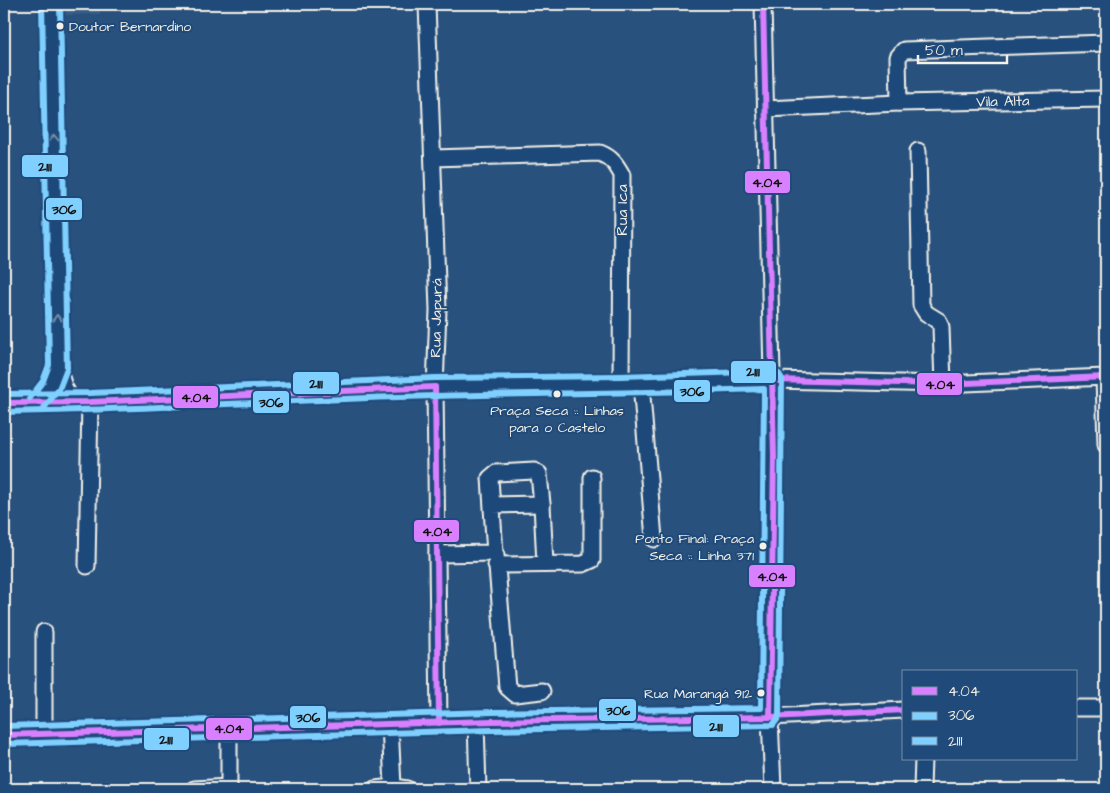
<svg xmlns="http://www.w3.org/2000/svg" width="1110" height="793" viewBox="0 0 1110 793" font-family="'Architects Daughter',sans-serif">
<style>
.built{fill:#375d86}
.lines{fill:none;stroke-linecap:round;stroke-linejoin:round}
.minor-casing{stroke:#f4f1e8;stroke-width:19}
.minor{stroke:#1f4a7a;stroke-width:15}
.bus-1-casing{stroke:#1f4a7a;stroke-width:10}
.bus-2-casing{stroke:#1f4a7a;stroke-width:10}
.bus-3-casing{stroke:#1f4a7a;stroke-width:10}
.bus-1{stroke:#d880ff;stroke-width:6}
.bus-2{stroke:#80d0ff;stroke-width:6}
.bus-3{stroke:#80d0ff;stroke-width:6}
.oneway{stroke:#748da6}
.bus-dot{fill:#f4f1e8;stroke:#1f4a7a;stroke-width:2}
.labels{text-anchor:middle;stroke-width:4;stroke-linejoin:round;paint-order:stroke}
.bus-label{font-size:14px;fill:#f4f1e8;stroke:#1f4a7a;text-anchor:end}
.street-label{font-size:15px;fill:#f4f1e8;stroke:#1f4a7a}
.line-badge{stroke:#1f4a7a;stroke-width:2}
.pale-badge-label{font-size:14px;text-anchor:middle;font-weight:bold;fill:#111}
</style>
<rect width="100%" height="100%" fill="#28517e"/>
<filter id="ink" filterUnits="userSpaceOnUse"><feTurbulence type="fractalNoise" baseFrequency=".02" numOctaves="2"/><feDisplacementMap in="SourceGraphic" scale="10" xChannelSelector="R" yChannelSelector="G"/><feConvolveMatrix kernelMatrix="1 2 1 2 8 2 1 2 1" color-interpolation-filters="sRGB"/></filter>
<g filter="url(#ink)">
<polygon class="built" points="64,4 100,4 100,14 64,15"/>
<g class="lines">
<g class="minor-casing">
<g id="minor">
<polyline points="51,4 58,367 64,387 73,402"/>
<polyline points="427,4 438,310 435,387 439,723"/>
<polyline points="763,4 774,456 770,717 773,789"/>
<polyline points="899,103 898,57 904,50 1106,43"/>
<path id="s1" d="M765,109L899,103L1106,99"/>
<polyline points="918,151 921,305 926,313 939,321 941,327 943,384"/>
<path d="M433,158L600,153C612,158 616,164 622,175L621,385"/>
<polyline points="1104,377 1106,445"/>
<polyline points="641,384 654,539"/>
<polyline points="4,403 90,402 435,387 621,385 773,380 943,384 1106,377"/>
<polyline points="37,403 51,385 58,367"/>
<polyline points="542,504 545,564"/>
<polyline points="437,554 495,553 490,478 496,473 534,471 539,474 542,504 492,505"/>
<polyline points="496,555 507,687 515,694 542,691"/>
<polyline points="496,565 583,564 592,560 592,477"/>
<polyline points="87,566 90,402"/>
<polyline points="44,632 44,734"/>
<polyline points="1076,708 1106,708"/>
<polyline points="476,722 478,789"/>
<polyline points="390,724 393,787"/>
<polyline points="4,735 492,721 770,717 904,710"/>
<polyline points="194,789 229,787"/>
<polyline points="229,789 229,727"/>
<polyline points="375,789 393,787 407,789"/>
<polyline points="922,789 923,759"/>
</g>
</g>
<use href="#minor" class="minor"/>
<g class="bus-1-casing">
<g id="bus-1">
<polyline points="763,4 774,456 770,717"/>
<polyline points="773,380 943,384 1106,377"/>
<polyline points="4,403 90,402 435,387 439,723"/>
<polyline points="4,735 492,721 770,717 904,710"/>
</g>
</g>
<g class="bus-2-casing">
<g id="bus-2">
<polyline points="44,408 59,389 67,368 60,4"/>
<path d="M4,726L492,712L761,708L764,389C655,393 545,393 436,396C292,399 148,410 4,412"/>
</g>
</g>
<g class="bus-3-casing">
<g id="bus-3">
<polyline points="4,394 90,393 435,378 621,376 774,371 779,374 782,379 779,717 773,725 492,730 4,744"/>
<polyline points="30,398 43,381 49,365 42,4"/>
</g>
</g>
<use href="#bus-1" class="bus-1"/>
<use href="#bus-2" class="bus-2"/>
<use href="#bus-3" class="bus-3"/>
</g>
<defs><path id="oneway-chevron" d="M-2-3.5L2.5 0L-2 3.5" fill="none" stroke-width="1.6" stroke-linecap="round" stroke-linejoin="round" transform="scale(1.25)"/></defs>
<g class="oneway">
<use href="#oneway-chevron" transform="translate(54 138) rotate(-91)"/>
<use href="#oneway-chevron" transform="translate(57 318) rotate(-91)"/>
</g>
</g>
<g class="bus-dot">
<circle cx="60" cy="26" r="4.5"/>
<circle cx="557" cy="394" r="4.5"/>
<circle cx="763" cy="546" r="4.5"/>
<circle cx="761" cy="693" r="4.5"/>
</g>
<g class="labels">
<g class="bus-label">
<text x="69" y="31" text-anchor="start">Doutor Bernardino</text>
<text x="557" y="415" text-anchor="middle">Praça Seca :: Linhas<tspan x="557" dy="17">para o Castelo</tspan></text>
<text x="754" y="543">Ponto Final: Praça<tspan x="754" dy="17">Seca :: Linha 371</tspan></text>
<text x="752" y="698">Rua Marangá 912</text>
</g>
<g class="street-label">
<text dy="5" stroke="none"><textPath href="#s1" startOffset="238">Vila Alta</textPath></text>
<text transform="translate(622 210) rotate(-90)" y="5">Rua Ica</text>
<text transform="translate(436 318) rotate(-89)" y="5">Rua Japurá</text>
</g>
</g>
<g class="line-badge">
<rect x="21" y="154" width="48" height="24" rx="5" fill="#80d0ff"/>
<rect x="744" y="170" width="47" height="24" rx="5" fill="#d880ff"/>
<rect x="45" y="197" width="38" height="24" rx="5" fill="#80d0ff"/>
<rect x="730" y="360" width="47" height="24" rx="5" fill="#80d0ff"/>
<rect x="292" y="371" width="48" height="24" rx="5" fill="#80d0ff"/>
<rect x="916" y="372" width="47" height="24" rx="5" fill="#d880ff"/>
<rect x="673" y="379" width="38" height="24" rx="5" fill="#80d0ff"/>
<rect x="172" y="385" width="47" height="24" rx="5" fill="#d880ff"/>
<rect x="252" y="390" width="38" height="24" rx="5" fill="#80d0ff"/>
<rect x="413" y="519" width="47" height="24" rx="5" fill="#d880ff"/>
<rect x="748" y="564" width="48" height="24" rx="5" fill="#d880ff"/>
<rect x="598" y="698" width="39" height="24" rx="5" fill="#80d0ff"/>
<rect x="289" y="705" width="38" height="24" rx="5" fill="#80d0ff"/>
<rect x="692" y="714" width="48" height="24" rx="5" fill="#80d0ff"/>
<rect x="205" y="717" width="48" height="24" rx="5" fill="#d880ff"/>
<rect x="143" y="727" width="47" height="24" rx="5" fill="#80d0ff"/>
</g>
<g class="pale-badge-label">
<text x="45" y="171">2111</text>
<text x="767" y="187">4.04</text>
<text x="64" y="214">306</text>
<text x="753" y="376">2111</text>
<text x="316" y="388">2111</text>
<text x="940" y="389">4.04</text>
<text x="692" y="396">306</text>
<text x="196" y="402">4.04</text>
<text x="271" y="407">306</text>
<text x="437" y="536">4.04</text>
<text x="772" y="581">4.04</text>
<text x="618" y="715">306</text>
<text x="308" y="722">306</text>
<text x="716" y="731">2111</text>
<text x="229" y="733">4.04</text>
<text x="166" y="744">2111</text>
</g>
<rect width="1110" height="793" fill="none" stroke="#1f4a7a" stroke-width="20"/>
<rect x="10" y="10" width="1090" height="773" fill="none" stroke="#f4f1e8" stroke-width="2" filter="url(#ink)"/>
<rect x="902" y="670" width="175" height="90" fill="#1f4a7a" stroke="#748da6"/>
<rect x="912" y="687" width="25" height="8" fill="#d880ff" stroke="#748da6"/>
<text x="948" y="696" font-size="15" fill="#f4f1e8">4.04</text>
<rect x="912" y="712" width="25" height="8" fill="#80d0ff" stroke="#748da6"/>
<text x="948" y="720" font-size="15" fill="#f4f1e8">306</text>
<rect x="912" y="737" width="25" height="8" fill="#80d0ff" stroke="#748da6"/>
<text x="948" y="746" font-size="15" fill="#f4f1e8">2111</text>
<path d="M918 55v8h89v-8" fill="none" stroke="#f4f1e8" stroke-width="2.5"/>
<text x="925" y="55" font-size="15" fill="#f4f1e8" stroke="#1f4a7a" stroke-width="4" paint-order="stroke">50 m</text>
</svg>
